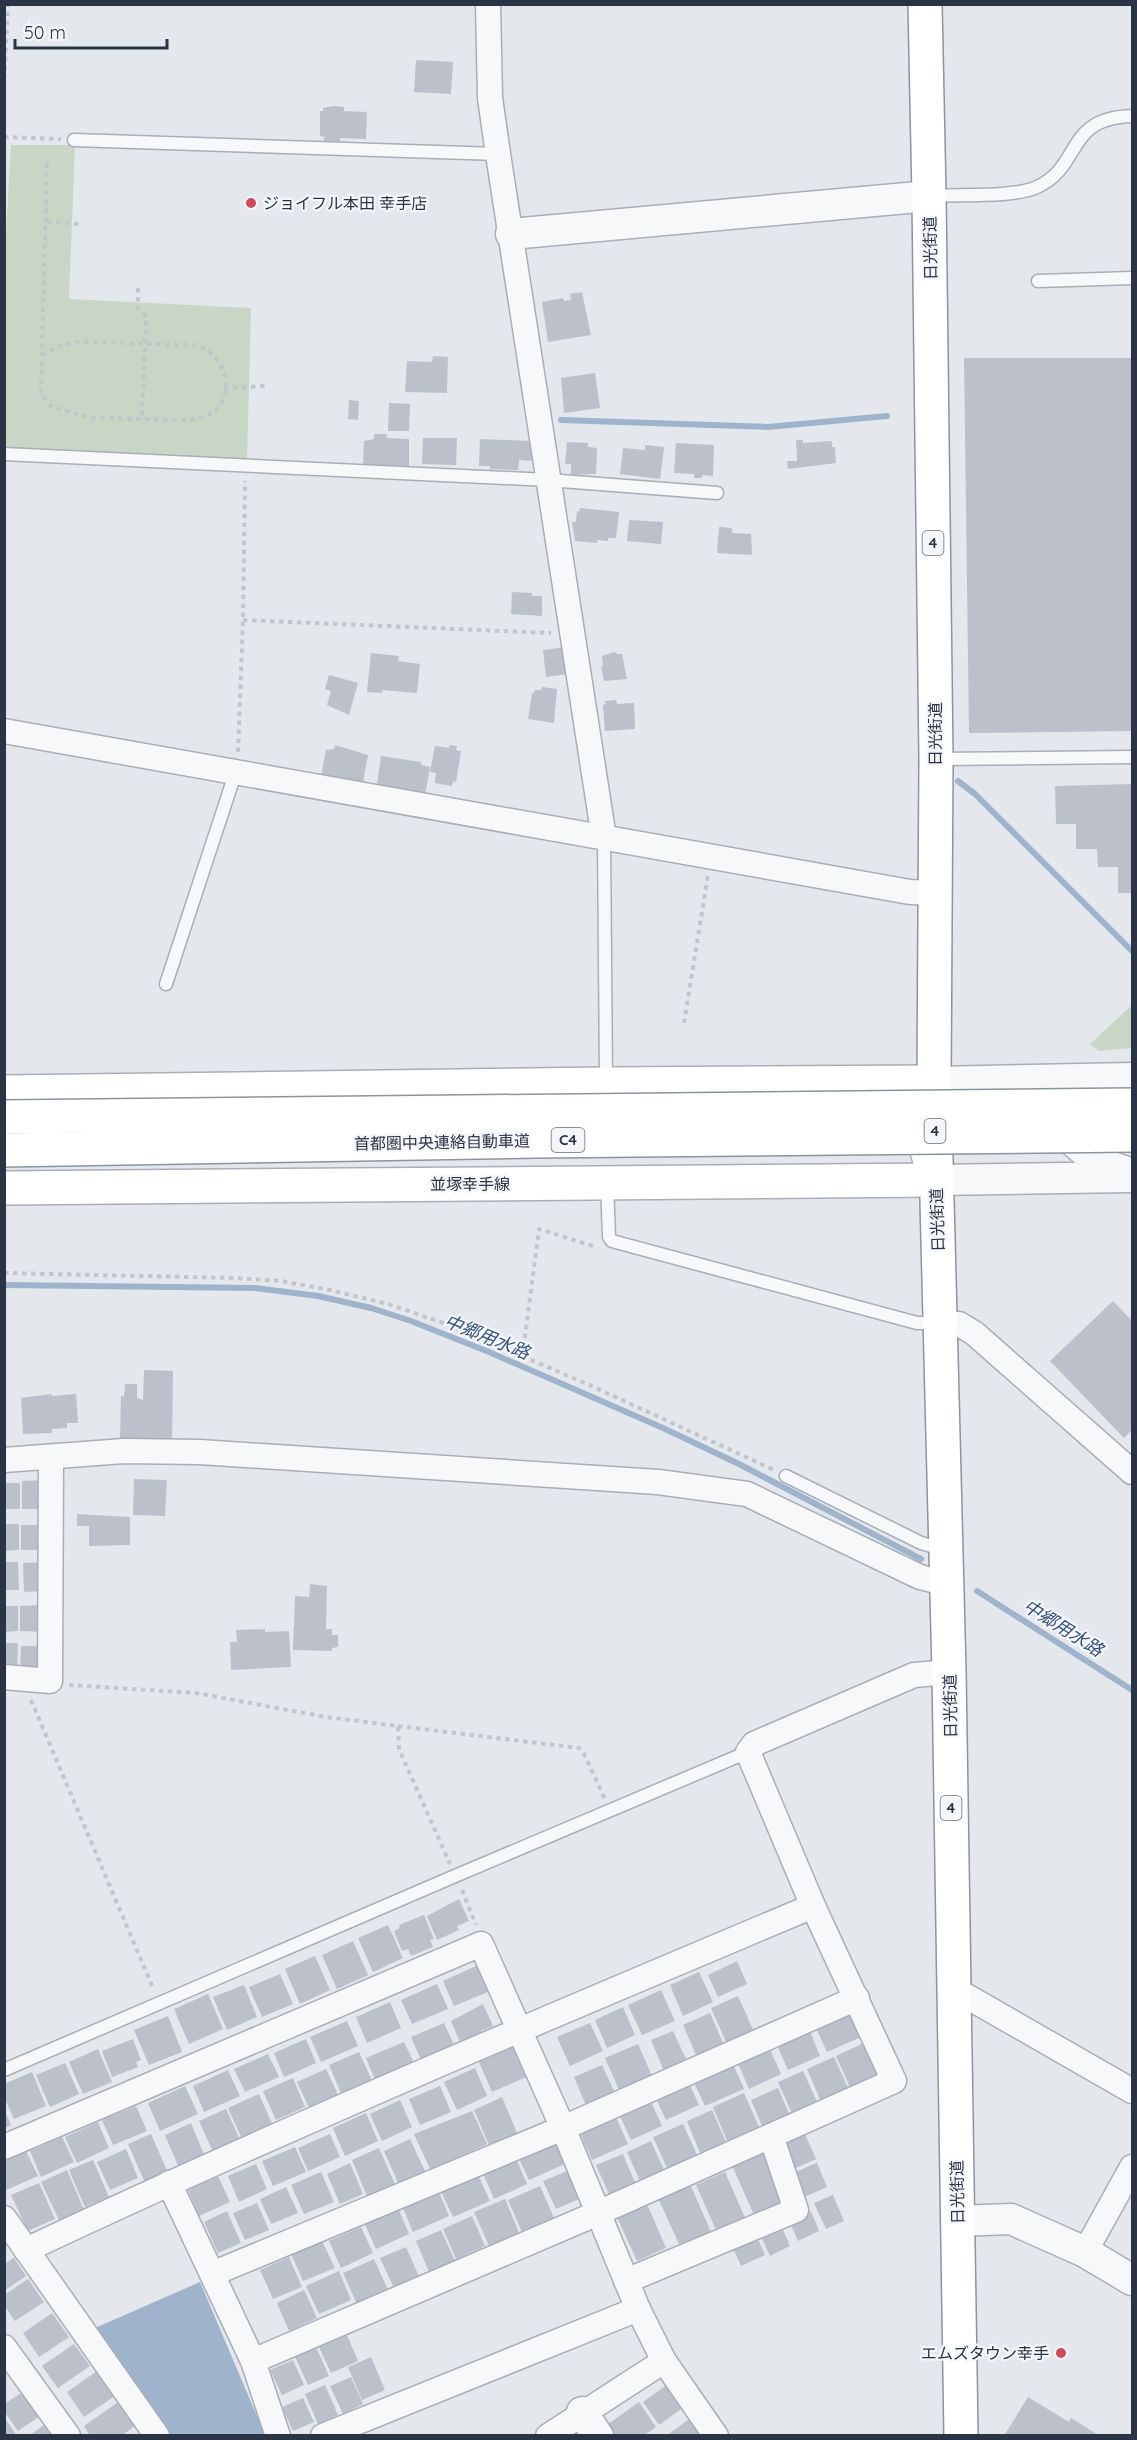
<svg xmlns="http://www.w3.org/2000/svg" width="1137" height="2440" viewBox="0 0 1137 2440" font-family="Quicksand,'Noto Sans JP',sans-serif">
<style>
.green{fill:#c9d6c5}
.water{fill:#9fb4cc}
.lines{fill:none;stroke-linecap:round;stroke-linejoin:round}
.stream{stroke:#9fb4cc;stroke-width:6}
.building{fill:#bbc0ca}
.service-casing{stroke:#a9aeb7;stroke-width:15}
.minor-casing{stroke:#a9aeb7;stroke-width:27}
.tertiary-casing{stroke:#a9aeb7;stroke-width:33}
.secondary-casing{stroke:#a9aeb7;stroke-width:36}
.trunk-casing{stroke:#8b94a3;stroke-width:36}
.path{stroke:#c2c5cb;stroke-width:4;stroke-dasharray:4.5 4.5;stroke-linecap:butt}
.service{stroke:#f7f8fa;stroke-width:12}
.minor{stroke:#f7f8fa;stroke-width:24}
.tertiary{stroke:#f7f8fa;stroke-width:30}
.secondary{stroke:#fff;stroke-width:33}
.trunk{stroke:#fff;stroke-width:33}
.motorway-bridge-casing{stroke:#8b94a3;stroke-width:36;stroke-linecap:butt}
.motorway-bridge{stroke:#fff;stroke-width:33}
.poi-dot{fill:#d1495b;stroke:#f4f6f9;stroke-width:2}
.labels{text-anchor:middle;stroke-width:4.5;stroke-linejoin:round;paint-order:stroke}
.shield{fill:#f4f6f9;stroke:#676e7b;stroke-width:1.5}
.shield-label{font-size:15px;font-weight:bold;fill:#2b3445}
.poi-label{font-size:16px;fill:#2b3445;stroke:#f4f6f9;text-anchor:start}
.street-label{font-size:16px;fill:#2b3445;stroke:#f4f6f9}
.water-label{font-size:18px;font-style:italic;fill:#34527a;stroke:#f4f6f9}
</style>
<rect width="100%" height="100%" fill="#e4e7ec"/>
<g class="green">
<polygon points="11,145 75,145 69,299 251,308 247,459 5,447 4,268"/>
<polygon points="1132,1005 1132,1048 1099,1051 1090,1044"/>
</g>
<polygon class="water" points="200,2282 265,2435 168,2435 95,2328"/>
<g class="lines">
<g class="stream">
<polyline points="561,420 768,427 887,416"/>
<polyline points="958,781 975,794 1132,951"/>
<polyline points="4,1285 255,1288 318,1296 371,1308 411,1321 489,1352 663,1428 739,1464 921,1559"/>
<polyline points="977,1591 1132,1690"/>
</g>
</g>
<g class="building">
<polygon points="416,60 453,62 451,94 414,92"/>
<polygon points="333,106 344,107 344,111 367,112 366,139 340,138 340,143 324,143 324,137 320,136 320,111 323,111 323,108"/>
<polygon points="582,292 591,335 548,342 542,302 563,298 564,301 571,300 570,294"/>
<polygon points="433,356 448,357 447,393 405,392 407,361 432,362"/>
<polygon points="964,358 1132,358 1132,731 969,733"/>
<polygon points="595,373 600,408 564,413 561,378"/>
<polygon points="349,400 359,401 358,420 348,419"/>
<polygon points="389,403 410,404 409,431 388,431"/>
<polygon points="374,434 386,434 387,438 409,439 409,466 363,465 364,441 374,439"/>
<polygon points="423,438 457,438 456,465 422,464"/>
<polygon points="480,439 533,441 533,461 519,460 518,470 490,469 490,466 479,466"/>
<polygon points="796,440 803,440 803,443 832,441 832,447 835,447 836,463 788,469 787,461 797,461"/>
<polygon points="567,442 588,443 588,447 597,448 596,474 571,475 571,464 565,464"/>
<polygon points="676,443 714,445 713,476 702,475 702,478 694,478 694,474 674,473"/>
<polygon points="645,445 664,447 660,479 620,474 623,448 645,450"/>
<polygon points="580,508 619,512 616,538 608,538 608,541 597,540 597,543 575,541 572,522 576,522 577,511 579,512"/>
<polygon points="629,520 663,522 661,544 627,541"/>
<polygon points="719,527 732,528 732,533 751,534 752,555 717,553"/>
<polygon points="512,592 532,593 532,596 542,596 542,616 511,614"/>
<polygon points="566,647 568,674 546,677 543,650"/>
<polygon points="615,652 616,654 622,654 627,679 604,681 601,666 603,666 602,656"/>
<polygon points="371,653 399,656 398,661 420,664 417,693 382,690 382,693 367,692"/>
<polygon points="329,675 358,683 349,715 327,705 331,691 325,689"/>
<polygon points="542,687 557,689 554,723 528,719 532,693 534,693 535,690 541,690"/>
<polygon points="616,700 617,704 634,703 635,729 605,731 603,705 606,704 605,701"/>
<polygon points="335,745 368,755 363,782 360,781 359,783 321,776 326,750 334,749"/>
<polygon points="449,745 457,746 456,750 461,751 456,782 453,781 452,786 435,783 436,773 430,772 435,746 449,748"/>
<polygon points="381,756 421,762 421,765 430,767 425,796 377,785"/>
<polygon points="1132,784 1132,893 1118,893 1118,867 1098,867 1097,849 1076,849 1076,824 1056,824 1055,786"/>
<polygon points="1113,1301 1132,1321 1132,1430 1124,1438 1050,1361"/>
<polygon points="144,1370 173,1371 172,1442 120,1440 121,1396 124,1397 125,1384 137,1384 137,1398 143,1400"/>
<polygon points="52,1394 51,1396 76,1394 78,1423 67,1423 67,1428 52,1429 52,1433 23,1434 21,1398"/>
<polygon points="134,1479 167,1480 165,1516 133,1515"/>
<polygon points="44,1480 40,1509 22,1509 22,1481"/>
<rect x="4" y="1483" width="16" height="26"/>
<polygon points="77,1514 130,1517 130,1545 89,1546 89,1526 77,1526"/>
<polygon points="4,1524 19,1524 19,1550 4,1551"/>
<polygon points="21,1525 46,1525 44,1550 21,1550"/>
<polygon points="4,1562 18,1562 19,1590 4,1590"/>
<polygon points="46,1562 43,1591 24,1592 23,1563"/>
<polygon points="310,1584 327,1586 326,1629 332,1629 332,1635 338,1635 338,1647 332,1648 332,1651 293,1650 295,1596 309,1597"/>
<polygon points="39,1605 46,1632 20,1631 20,1606"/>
<polygon points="4,1606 18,1606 18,1631 4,1632"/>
<polygon points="265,1629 265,1632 289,1631 291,1667 231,1670 230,1642 237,1642 236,1630"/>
<polygon points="4,1643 18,1643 17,1671 4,1671"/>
<polygon points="21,1646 40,1646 45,1667 20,1673"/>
<polygon points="459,1899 469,1921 457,1926 459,1930 437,1940 427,1916"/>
<polygon points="424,1915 434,1939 430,1940 433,1947 411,1956 408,1949 402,1951 394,1931 400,1928 399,1925"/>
<polygon points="388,1925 403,1958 373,1972 358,1938"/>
<polygon points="353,1941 368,1975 337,1989 322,1955"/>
<polygon points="315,1956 330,1990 300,2004 285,1969"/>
<polygon points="737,1961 747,1984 718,1997 708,1975"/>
<polygon points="478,1965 490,1991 454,2006 443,1981"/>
<polygon points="699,1972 713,2002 683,2016 670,1985"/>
<polygon points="280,1974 293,2004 262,2017 249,1987"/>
<polygon points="437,1984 448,2009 412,2024 401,2000"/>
<polygon points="244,1985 257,2017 227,2030 213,1997"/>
<polygon points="661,1990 675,2021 642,2035 628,2005"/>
<polygon points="208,1994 223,2029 189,2044 174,2009"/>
<polygon points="738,1996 754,2032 727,2044 711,2008"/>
<polygon points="390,2002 401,2028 367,2043 356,2017"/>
<polygon points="483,2004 493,2026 481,2031 483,2036 461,2045 451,2021"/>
<polygon points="623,2007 635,2035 607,2048 595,2020"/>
<polygon points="858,2010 868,2034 827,2052 816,2028"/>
<polygon points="710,2013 724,2045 697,2057 683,2025"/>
<polygon points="168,2016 182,2052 149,2065 134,2030"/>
<polygon points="347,2021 358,2046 321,2062 310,2037"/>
<polygon points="444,2023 455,2047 422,2062 411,2037"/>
<polygon points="590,2023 603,2051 570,2066 557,2037"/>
<polygon points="809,2029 820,2056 788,2070 776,2043"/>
<polygon points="673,2031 687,2061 664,2071 651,2040"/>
<polygon points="133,2039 141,2060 136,2062 138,2067 112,2077 102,2051"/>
<polygon points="306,2039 316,2063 284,2077 274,2053"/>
<polygon points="868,2041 885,2080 853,2094 836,2056"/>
<polygon points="404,2042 415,2065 376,2082 366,2058"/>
<polygon points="638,2044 653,2078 620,2092 605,2058"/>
<polygon points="515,2045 529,2076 492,2092 479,2062"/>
<polygon points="769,2047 781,2074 749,2089 737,2061"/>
<polygon points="98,2049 112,2082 83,2094 69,2062"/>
<polygon points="359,2052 374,2085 343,2098 329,2065"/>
<polygon points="268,2054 279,2077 245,2092 234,2069"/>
<polygon points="834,2057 850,2092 822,2104 807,2069"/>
<polygon points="65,2063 79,2094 50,2107 36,2075"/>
<polygon points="733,2064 744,2089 705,2106 693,2081"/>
<polygon points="602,2065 616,2095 587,2108 574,2077"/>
<polygon points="475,2068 487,2096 457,2110 444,2082"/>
<polygon points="326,2069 340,2099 311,2112 297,2082"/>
<polygon points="228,2070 240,2096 204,2112 193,2086"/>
<polygon points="803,2071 819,2106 794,2118 778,2082"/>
<polygon points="32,2072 46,2106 14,2119 4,2097 4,2084"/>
<polygon points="293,2078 305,2107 276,2120 263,2091"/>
<polygon points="688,2081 699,2105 666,2120 655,2096"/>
<polygon points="185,2086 198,2114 160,2131 148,2103"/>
<polygon points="440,2086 451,2112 420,2125 409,2099"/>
<polygon points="778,2088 791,2118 764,2130 751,2100"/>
<polygon points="744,2093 760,2129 728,2143 713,2107"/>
<polygon points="259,2094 273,2126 242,2139 228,2108"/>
<polygon points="502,2097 517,2133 489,2145 474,2110"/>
<polygon points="400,2100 412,2127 382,2141 370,2114"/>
<polygon points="651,2102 662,2126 631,2140 620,2116"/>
<polygon points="136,2106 147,2131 113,2145 102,2120"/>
<polygon points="4,2109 11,2125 4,2128"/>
<polygon points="226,2109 241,2142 214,2154 199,2121"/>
<polygon points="712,2110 726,2142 700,2153 687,2121"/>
<polygon points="472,2111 487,2144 431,2171 414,2134"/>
<polygon points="366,2113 378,2141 345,2156 333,2128"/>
<polygon points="616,2117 628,2144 592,2160 580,2133"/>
<polygon points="98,2122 109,2148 77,2163 65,2137"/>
<polygon points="191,2123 205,2157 179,2168 165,2135"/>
<polygon points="683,2124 697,2155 667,2168 653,2137"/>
<polygon points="151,2134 169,2175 146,2185 128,2144"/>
<polygon points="330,2134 340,2157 308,2171 298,2148"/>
<polygon points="557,2134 569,2162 529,2180 516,2152"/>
<polygon points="805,2134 816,2159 791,2170 780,2145"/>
<polygon points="62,2137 74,2162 41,2177 30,2151"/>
<polygon points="410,2139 425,2171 398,2183 384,2151"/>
<polygon points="651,2141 664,2170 640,2181 627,2152"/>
<polygon points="295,2147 306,2172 273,2186 262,2161"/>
<polygon points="379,2148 395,2184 367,2196 352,2160"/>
<polygon points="126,2149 138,2178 110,2190 97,2162"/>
<polygon points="26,2151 38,2176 4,2191 4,2161"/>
<polygon points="764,2151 786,2201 754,2215 732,2165"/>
<polygon points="623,2154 636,2185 610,2196 596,2165"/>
<polygon points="515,2156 527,2184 494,2199 482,2171"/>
<polygon points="93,2160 109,2197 85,2207 69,2170"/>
<polygon points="350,2163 363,2194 340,2204 327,2174"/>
<polygon points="817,2163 827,2187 804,2197 793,2173"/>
<polygon points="256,2164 267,2189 239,2202 228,2176"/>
<polygon points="572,2169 584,2197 556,2209 543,2181"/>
<polygon points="67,2170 84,2210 59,2220 41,2182"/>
<polygon points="321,2172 334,2202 304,2214 291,2185"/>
<polygon points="477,2172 490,2201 453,2217 440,2189"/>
<polygon points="725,2172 745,2218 716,2230 696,2185"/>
<polygon points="218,2176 230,2202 199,2216 188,2190"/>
<polygon points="39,2183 55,2219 28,2231 11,2195"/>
<polygon points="690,2184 711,2232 680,2246 658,2198"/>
<polygon points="540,2186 554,2218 522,2232 508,2200"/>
<polygon points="286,2187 298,2213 271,2224 260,2199"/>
<polygon points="438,2190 449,2216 413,2232 402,2206"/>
<polygon points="833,2195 844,2221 826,2229 814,2203"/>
<polygon points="505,2199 520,2235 490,2248 474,2212"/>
<polygon points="257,2203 269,2230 245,2240 233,2213"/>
<polygon points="647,2204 666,2248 637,2261 617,2217"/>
<polygon points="398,2208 409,2234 376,2249 364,2222"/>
<polygon points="227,2211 241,2243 218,2253 204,2222"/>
<polygon points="811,2211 819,2231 798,2241 789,2221"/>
<polygon points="472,2216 485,2246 456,2259 443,2229"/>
<polygon points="780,2223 790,2246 770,2256 759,2232"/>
<polygon points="361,2227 373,2253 341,2268 329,2241"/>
<polygon points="441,2230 456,2263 430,2274 416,2241"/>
<polygon points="755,2233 765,2255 741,2266 731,2244"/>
<polygon points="322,2241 335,2268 303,2281 291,2254"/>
<polygon points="406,2247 420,2279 395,2290 380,2258"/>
<polygon points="289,2257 302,2287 273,2299 260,2270"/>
<polygon points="14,2258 26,2276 4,2291 4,2264"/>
<polygon points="374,2259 388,2290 357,2304 343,2273"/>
<polygon points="339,2271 351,2300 319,2314 306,2286"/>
<polygon points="28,2279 44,2302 15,2321 4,2305 4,2295"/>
<polygon points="304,2290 317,2318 289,2331 277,2303"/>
<polygon points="52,2313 69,2337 39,2357 23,2333"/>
<polygon points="346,2333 358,2361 331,2373 318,2345"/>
<polygon points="74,2344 90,2366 58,2388 42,2366"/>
<polygon points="316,2347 329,2376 308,2385 295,2357"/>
<polygon points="371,2357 385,2390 362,2400 348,2367"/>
<polygon points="293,2360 304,2385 282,2395 270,2370"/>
<polygon points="97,2371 115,2396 84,2417 67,2392"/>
<polygon points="351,2377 363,2404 343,2414 330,2386"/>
<polygon points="668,2384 684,2407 659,2425 643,2402"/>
<polygon points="325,2385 338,2415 318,2424 305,2394"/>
<polygon points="26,2390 43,2414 18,2431 4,2411 4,2404"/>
<polygon points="1028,2397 1069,2422 1071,2418 1100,2436 1004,2436"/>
<polygon points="303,2398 314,2422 293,2431 282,2407"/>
<polygon points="118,2402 135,2426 121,2436 90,2436 84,2426"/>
<polygon points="639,2402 656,2427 643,2436 616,2436 608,2424"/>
<polygon points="4,2417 17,2436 4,2436"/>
<polygon points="692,2417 704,2436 666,2436"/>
<polygon points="52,2419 63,2436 29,2436"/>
</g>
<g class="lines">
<g class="service-casing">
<g id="service">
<polyline points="74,140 498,154"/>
<path d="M931,196C959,194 1013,198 1037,187C1083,166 1064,118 1132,116"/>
<polyline points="1038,281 1132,278"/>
<polyline points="4,454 548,480 717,493"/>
<polyline points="937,759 1132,757"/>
<polyline points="604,838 606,1082"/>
<polyline points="166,984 235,774"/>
<polyline points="607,1184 609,1237 612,1241 917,1323 940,1323"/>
<polyline points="786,1476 921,1543 945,1550"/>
<polyline points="4,2070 455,1876 748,1752"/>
</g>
</g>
<g class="minor-casing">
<g id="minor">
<polyline points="488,4 490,98 498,154 604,838"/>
<polyline points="4,731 910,892 934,893"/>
<polyline points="940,1323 959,1324 974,1333 1132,1472"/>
<polyline points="4,1460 124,1451 200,1452 658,1482 747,1494 920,1577 947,1584"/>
<polyline points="4,1677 50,1681 51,1458"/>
<polyline points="954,1989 1132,2091"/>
<polyline points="4,2147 481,1944 563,2128 638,2309 664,2361 716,2436"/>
<polyline points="169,2183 253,2361 278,2436"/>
<polyline points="4,2218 157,2436"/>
<path d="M26,2250C285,2128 549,2017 813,1906"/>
<polyline points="1085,2252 1132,2167"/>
<polyline points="212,2274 563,2128 857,1998"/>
<polyline points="626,2281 796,2210 771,2136"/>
<polyline points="4,2347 68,2436"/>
<polyline points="253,2361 598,2213 894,2081 813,1906 748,1752 754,1744 914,1675 949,1672"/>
<polyline points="323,2436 638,2309"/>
<polyline points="548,2436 664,2361"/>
</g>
</g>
<g class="tertiary-casing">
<g id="tertiary">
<polyline points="511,234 929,196"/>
<polyline points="946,1103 934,1082 1132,1078"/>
<polyline points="1055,1126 1087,1153 1107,1165 1132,1174"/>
<polyline points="936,1180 1130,1177"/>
<polyline points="958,2221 1011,2219 1085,2252 1132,2280"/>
<polyline points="582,2412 598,2436"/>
</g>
</g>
<g class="secondary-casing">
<g id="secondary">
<path d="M695,1084C721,1087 752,1086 776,1099C783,1102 789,1109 794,1114"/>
<polyline points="4,1092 606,1084 934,1082"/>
<polyline points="4,1188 936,1180 927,1151"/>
</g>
</g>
<g class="trunk-casing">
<polyline id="trunk" points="925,4 929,196 936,759 934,1082 949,1672 961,2436"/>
</g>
<g class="path">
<polyline points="4,88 8,4"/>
<polyline points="4,137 61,139"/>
<polyline points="47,222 80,224"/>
<polyline points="138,288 138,308 146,316 142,419"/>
<path d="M42,355L61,345L76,342L197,345C226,355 238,396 210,414C203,418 195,419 187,420L93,418L52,407L45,400L41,391L47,158"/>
<polyline points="224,388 267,386"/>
<polyline points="243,620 551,633"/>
<polyline points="238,752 243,620 245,481"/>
<polyline points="684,1023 708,875"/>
<polyline points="4,1273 236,1278 281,1281 330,1290 388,1304 449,1325 585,1383 774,1470"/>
<polyline points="519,1355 524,1344 539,1229 596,1247"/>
<polyline points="69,1685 196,1693 326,1717 398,1726 399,1749 450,1864"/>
<polyline points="31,1700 153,1988"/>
<polyline points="398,1726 579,1748 584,1754 605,1799"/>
<polyline points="462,1890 476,1925"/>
</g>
<use href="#service" class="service"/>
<use href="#minor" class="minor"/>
<use href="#tertiary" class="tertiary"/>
<use href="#secondary" class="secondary"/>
<use href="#trunk" class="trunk"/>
<g class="motorway-bridge-casing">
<g id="motorway-bridge">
<polyline points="4,1117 1132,1105"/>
<polyline points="4,1150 534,1141 1132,1135"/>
</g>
</g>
<use href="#motorway-bridge" class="motorway-bridge"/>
</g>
<g class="poi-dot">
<circle cx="251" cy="203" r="6"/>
<circle cx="1061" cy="2353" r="6"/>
</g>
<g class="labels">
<g class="shield">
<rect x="922.5" y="531" width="21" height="24" rx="4.5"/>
<rect x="924.5" y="1119" width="21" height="24" rx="4.5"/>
<rect x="551.5" y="1128" width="33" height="24" rx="4.5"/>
<rect x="940.5" y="1796" width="21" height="24" rx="4.5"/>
</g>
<g class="shield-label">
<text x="933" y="548">4</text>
<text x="935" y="1136">4</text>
<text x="568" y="1145">C4</text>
<text x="951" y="1813">4</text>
</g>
<g class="poi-label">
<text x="263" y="209">ジョイフル本田 幸手店</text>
<text x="1049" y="2359" text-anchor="end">エムズタウン幸手</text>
</g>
<g class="street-label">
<text transform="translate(930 248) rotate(-91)" y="6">日光街道</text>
<text transform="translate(935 734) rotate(-90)" y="6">日光街道</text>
<text transform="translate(442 1142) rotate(-1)" y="6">首都圏中央連絡自動車道</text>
<text x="470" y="1190">並塚幸手線</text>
<text transform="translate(937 1220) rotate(-92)" y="6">日光街道</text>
<text transform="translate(950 1706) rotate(-91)" y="6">日光街道</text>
<text transform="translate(957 2192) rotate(-91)" y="6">日光街道</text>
</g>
<g class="water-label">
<text transform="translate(487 1337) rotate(22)" y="6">中郷用水路</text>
<text transform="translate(1063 1628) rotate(32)" y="6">中郷用水路</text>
</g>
</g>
<rect width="1137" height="2440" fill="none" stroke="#2b3445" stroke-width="12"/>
<path d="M15 39v9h152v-9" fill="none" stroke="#2b3445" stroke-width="3"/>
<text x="24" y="39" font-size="18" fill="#2b3445" stroke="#f4f6f9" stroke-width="4.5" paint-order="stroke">50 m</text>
</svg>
